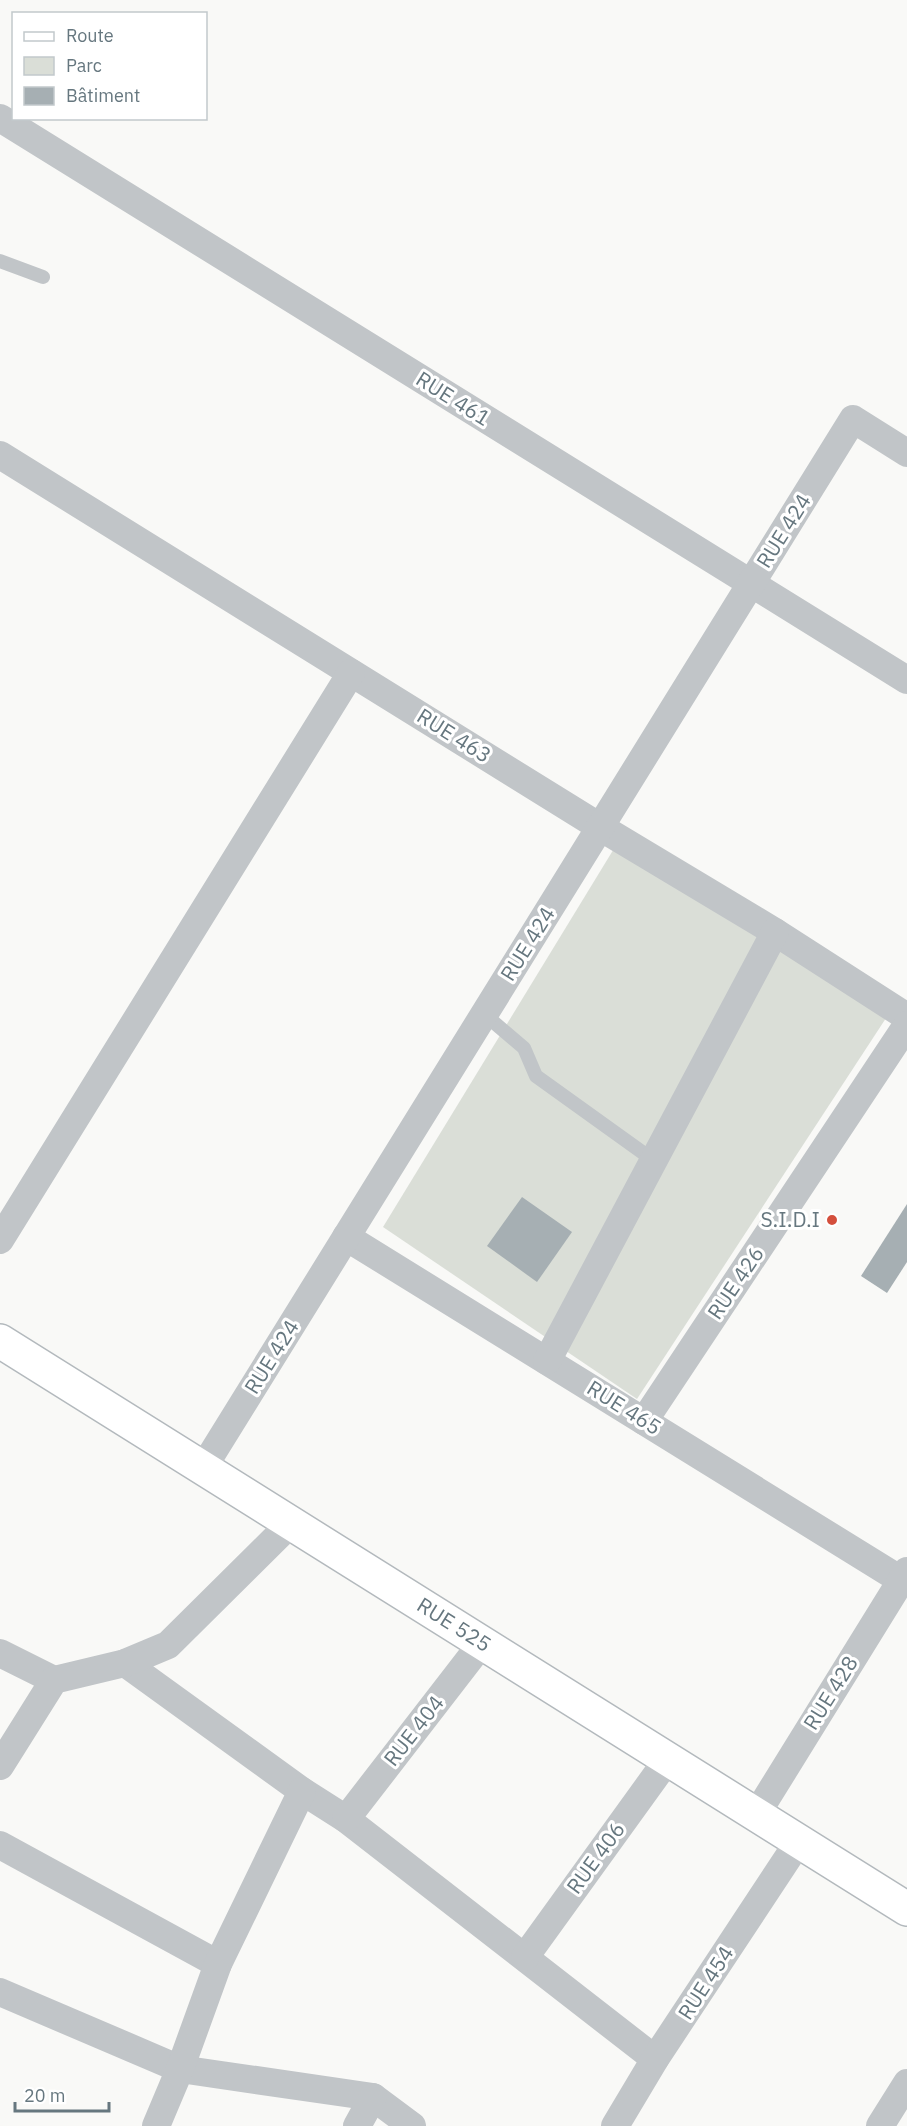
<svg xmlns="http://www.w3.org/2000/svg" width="907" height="2126" viewBox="0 0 907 2126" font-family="'IBM Plex Sans',sans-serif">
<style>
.green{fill:#daded7}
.building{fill:#a6afb3}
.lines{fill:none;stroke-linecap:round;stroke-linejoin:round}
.secondary-casing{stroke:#b3b9bd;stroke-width:36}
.lane{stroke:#c1c5c8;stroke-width:14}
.street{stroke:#c1c5c8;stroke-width:28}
.secondary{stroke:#fff;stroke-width:33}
.poi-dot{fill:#d44f3c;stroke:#fff;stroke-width:2}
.labels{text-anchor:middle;stroke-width:6;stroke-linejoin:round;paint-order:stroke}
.street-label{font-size:21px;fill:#66777f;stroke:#fff}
.poi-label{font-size:21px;fill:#66777f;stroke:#fff;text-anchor:end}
</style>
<rect width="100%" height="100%" fill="#f9f9f7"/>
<polygon class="green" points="615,847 890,1012 637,1399 383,1227"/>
<g class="building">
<polygon points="522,1197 572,1232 537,1282 487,1246"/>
<polygon points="907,1204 907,1262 887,1293 861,1276"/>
</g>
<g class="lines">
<g class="secondary-casing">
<polyline id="secondary" points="0,1341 907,1909"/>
</g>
<g class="lane">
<polyline points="0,261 43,277"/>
<polyline points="484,1014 524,1048 536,1076 653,1160"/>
</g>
<g class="street">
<polyline points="0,118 907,680"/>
<polyline points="0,455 600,827 775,932 907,1017"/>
<polyline points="346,1237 901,1580"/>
<polyline points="0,1240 351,673"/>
<polyline points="547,1361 775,932"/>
<polyline points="644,1421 907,1025"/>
<polyline points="203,1468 853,419 907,453"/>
<polyline points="0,1653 54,1680"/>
<polyline points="125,1663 302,1791 346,1819 655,2059"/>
<polyline points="0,1766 54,1680 125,1663 168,1645 291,1523"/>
<polyline points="756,1815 907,1571"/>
<polyline points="346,1819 482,1643"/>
<polyline points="0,1845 218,1964"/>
<polyline points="525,1957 668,1759"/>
<polyline points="0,1992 180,2069 373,2097 412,2126"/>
<polyline points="156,2126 180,2069 218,1964 302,1791"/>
<polyline points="357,2126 373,2097"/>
<polyline points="615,2126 655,2059 799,1841"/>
<polyline points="880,2126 907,2083"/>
</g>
<use href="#secondary" class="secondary"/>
</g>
<circle class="poi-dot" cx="832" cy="1220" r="6"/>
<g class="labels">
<g class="street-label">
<text transform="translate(453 399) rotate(32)" y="7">RUE 461</text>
<text transform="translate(784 531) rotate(-58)" y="7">RUE 424</text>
<text transform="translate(454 736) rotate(32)" y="7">RUE 463</text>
<text transform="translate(528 944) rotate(-58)" y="7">RUE 424</text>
<text transform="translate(736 1283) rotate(-56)" y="7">RUE 426</text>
<text transform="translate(272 1357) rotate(-58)" y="7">RUE 424</text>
<text transform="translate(624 1408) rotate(32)" y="7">RUE 465</text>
<text transform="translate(454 1625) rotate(32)" y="7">RUE 525</text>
<text transform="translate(831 1693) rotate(-58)" y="7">RUE 428</text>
<text transform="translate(414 1731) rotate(-52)" y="7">RUE 404</text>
<text transform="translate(596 1858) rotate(-54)" y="7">RUE 406</text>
<text transform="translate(706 1983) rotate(-57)" y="7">RUE 454</text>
</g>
<g class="poi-label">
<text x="820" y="1227">S.I.D.I</text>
</g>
</g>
<rect x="12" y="12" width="195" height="108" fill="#ffffff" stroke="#c2c9cc" stroke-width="1.5"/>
<rect x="24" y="32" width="30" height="9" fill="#ffffff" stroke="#c2c9cc" stroke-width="1.5"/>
<text x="66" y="42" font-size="18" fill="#66777f">Route</text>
<rect x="24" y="57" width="30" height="18" fill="#daded7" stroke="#c2c9cc" stroke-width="1.5"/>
<text x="66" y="72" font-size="18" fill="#66777f">Parc</text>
<rect x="24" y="87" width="30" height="18" fill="#a6afb3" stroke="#c2c9cc" stroke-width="1.5"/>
<text x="66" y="102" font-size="18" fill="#66777f">Bâtiment</text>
<path d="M15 2102v9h94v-9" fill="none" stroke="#66777f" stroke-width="3"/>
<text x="24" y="2102" font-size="18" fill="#66777f" stroke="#ffffff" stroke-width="4.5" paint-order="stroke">20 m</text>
</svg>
